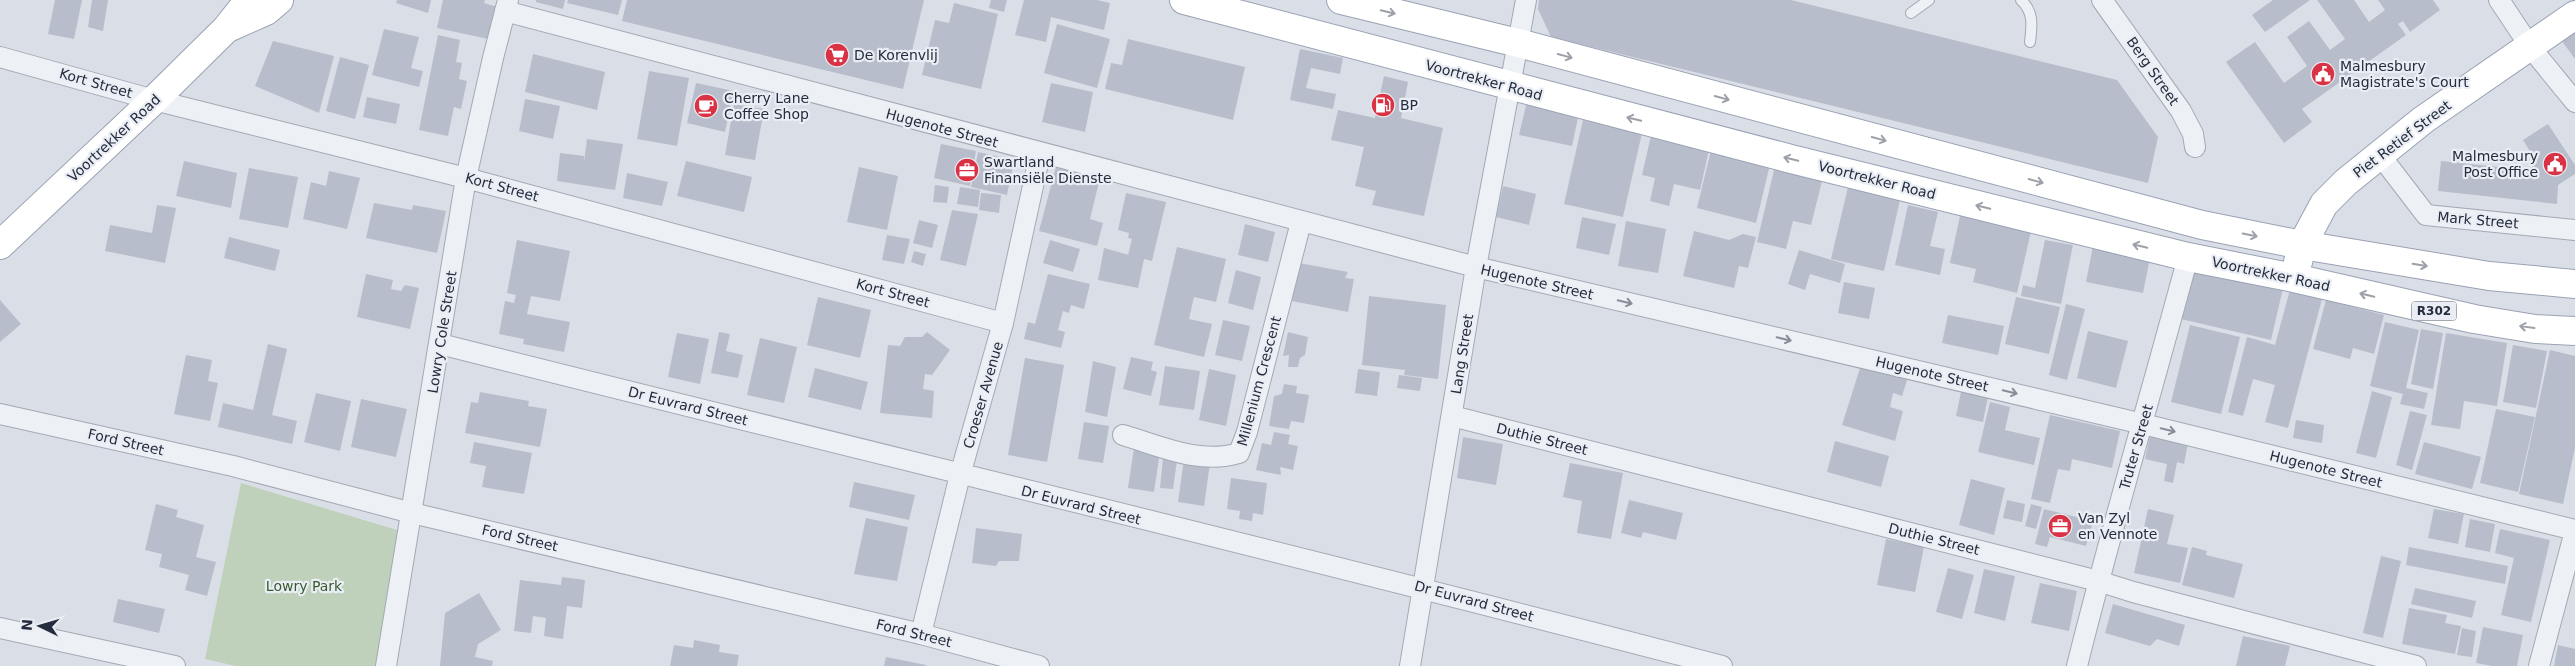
<svg xmlns="http://www.w3.org/2000/svg" width="2575" height="666" viewBox="0 0 2575 666" font-family="'DejaVu Sans',sans-serif">
<style>
.green{fill:#bfd1bb}
.building{fill:#b7bdca}
.lines{fill:none;stroke-linecap:round;stroke-linejoin:round}
.service-casing{stroke:#a3a9b4;stroke-width:12}
.minor-casing{stroke:#a3a9b4;stroke-width:22}
.primary-casing{stroke:#99a2b3;stroke-width:30}
.service{stroke:#edf0f5;stroke-width:10}
.minor{stroke:#edf0f5;stroke-width:20}
.primary{stroke:#fff;stroke-width:28}
.oneway{stroke:#9ca0a8}
.oneway2{stroke:#888e99}
.labels{text-anchor:middle;stroke-width:4.5;stroke-linejoin:round;paint-order:stroke}
.shield{fill:#eaeef4;stroke:#5f6674;stroke-width:1}
.shield-label{font-size:12px;font-weight:bold;fill:#242c3d}
.poi-label{font-size:14px;fill:#242c3d;stroke:#eaeef4;text-anchor:start}
.street-label{font-size:14px;fill:#242c3d;stroke:#eaeef4}
.park-label{font-size:14px;fill:#365a30;stroke:#eaeef4}
</style>
<rect width="100%" height="100%" fill="#dadfe7"/>
<polygon class="green" points="241,483 407,533 384,666 236,666 205,659"/>
<g class="building">
<polygon points="55,0 82,0 74,39 48,34"/>
<polygon points="92,0 108,0 103,31 88,27"/>
<polygon points="397,0 431,0 428,13 396,3"/>
<polygon points="443,0 485,0 484,3 501,8 493,40 437,28"/>
<polygon points="536,0 565,0 563,9 536,2"/>
<polygon points="568,0 622,0 618,15 567,3"/>
<polygon points="627,0 924,0 903,89 622,21"/>
<polygon points="991,0 1007,0 1004,12 989,8"/>
<polygon points="1024,0 1097,0 1110,3 1104,30 1051,17 1046,42 1015,35"/>
<polygon points="1539,0 1791,0 2117,80 2158,137 2148,183 1551,37 1538,9"/>
<polygon points="2273,0 2310,0 2265,32 2252,15"/>
<polygon points="2317,0 2354,0 2369,22 2385,10 2378,0 2433,0 2440,10 2410,32 2403,21 2398,24 2406,35 2302,109 2312,122 2284,143 2226,62 2255,42 2284,83 2307,66 2287,37 2309,21 2330,50 2345,39"/>
<polygon points="954,3 998,14 981,89 922,75 935,20 949,23"/>
<polygon points="1057,24 1110,39 1097,88 1044,73"/>
<polygon points="2575,25 2575,59 2559,37"/>
<polygon points="384,29 419,37 411,68 423,71 419,87 372,75"/>
<polygon points="438,35 460,40 456,62 462,63 459,79 467,81 461,109 454,107 448,136 419,130"/>
<polygon points="1128,39 1245,67 1233,120 1105,89 1111,63 1122,65"/>
<polygon points="273,41 334,56 319,113 255,86"/>
<polygon points="1300,49 1343,58 1340,74 1311,68 1306,88 1336,94 1333,109 1290,100"/>
<polygon points="533,54 605,72 597,110 525,92"/>
<polygon points="340,57 369,65 355,119 326,111"/>
<polygon points="649,71 689,78 677,146 637,139"/>
<polygon points="1384,76 1408,82 1401,118 1443,128 1424,216 1372,205 1376,191 1355,186 1364,147 1331,140 1338,110 1375,118"/>
<polygon points="696,83 734,91 725,132 687,123"/>
<polygon points="1051,83 1093,92 1085,132 1042,122"/>
<polygon points="367,97 400,104 396,124 363,117"/>
<polygon points="525,99 560,106 553,139 519,131"/>
<polygon points="1527,101 1579,113 1572,146 1519,135"/>
<polygon points="734,104 764,109 755,160 725,155"/>
<polygon points="1583,120 1642,133 1623,217 1564,204"/>
<polygon points="2548,124 2575,165 2575,174 2558,185 2557,204 2438,191 2441,161 2529,170 2537,163 2523,140"/>
<polygon points="1653,127 1711,141 1700,190 1674,184 1669,206 1650,201 1655,178 1642,175"/>
<polygon points="587,139 623,144 615,190 557,181 560,153 584,156 584,162"/>
<polygon points="1713,142 1772,156 1756,223 1697,208"/>
<polygon points="941,144 976,151 970,186 934,178"/>
<polygon points="978,152 1014,160 1007,195 971,187"/>
<polygon points="184,161 237,173 231,208 176,196"/>
<polygon points="686,161 752,177 744,212 677,196"/>
<polygon points="1057,163 1101,174 1090,219 1103,223 1097,246 1039,231"/>
<polygon points="1775,166 1823,177 1811,225 1793,221 1786,249 1757,242"/>
<polygon points="859,167 898,176 887,230 847,222"/>
<polygon points="249,168 298,177 288,228 239,219"/>
<polygon points="329,171 360,178 347,229 303,219 311,182 326,186"/>
<polygon points="627,173 668,182 662,206 623,198"/>
<polygon points="935,185 949,187 947,203 933,202"/>
<polygon points="1503,186 1536,194 1529,225 1496,217"/>
<polygon points="960,187 980,190 978,207 957,204"/>
<polygon points="1848,187 1900,200 1884,271 1831,259"/>
<polygon points="981,193 1001,195 999,213 979,210"/>
<polygon points="1126,193 1166,202 1152,261 1144,259 1138,288 1098,280 1104,248 1140,258 1128,255 1132,239 1128,238 1129,233 1118,230"/>
<polygon points="374,203 412,210 413,205 446,211 437,253 366,238"/>
<polygon points="157,205 176,208 165,263 105,251 110,225 152,233"/>
<polygon points="1908,205 1938,212 1930,246 1945,249 1940,275 1895,265"/>
<polygon points="952,210 978,214 966,266 940,260"/>
<polygon points="1961,211 2032,227 2017,293 1973,282 1976,269 1950,263"/>
<polygon points="1582,217 1616,224 1609,255 1576,248"/>
<polygon points="919,220 938,225 932,248 913,243"/>
<polygon points="1626,221 1666,229 1658,273 1618,266"/>
<polygon points="1245,224 1275,232 1268,262 1238,255"/>
<polygon points="1694,231 1729,240 1743,234 1756,237 1748,268 1739,266 1734,288 1683,276"/>
<polygon points="887,235 910,239 904,264 882,260"/>
<polygon points="229,237 280,250 275,271 224,258"/>
<polygon points="517,240 570,251 560,301 531,296 527,314 570,322 564,352 523,344 524,339 499,334 505,301 514,303 516,295 507,293"/>
<polygon points="1050,240 1080,249 1073,272 1043,263"/>
<polygon points="2045,240 2073,245 2061,304 2021,296 2023,285 2035,288"/>
<polygon points="2093,246 2150,258 2143,293 2086,282"/>
<polygon points="1177,247 1226,259 1216,302 1194,297 1189,319 1212,324 1204,357 1154,345"/>
<polygon points="1799,250 1845,264 1840,283 1810,274 1805,290 1788,284"/>
<polygon points="914,251 926,254 923,266 911,262"/>
<polygon points="1299,263 1348,272 1345,278 1354,279 1348,312 1292,301"/>
<polygon points="2194,263 2284,284 2271,340 2181,319"/>
<polygon points="1236,270 1261,277 1253,310 1228,303"/>
<polygon points="366,274 393,280 391,289 401,291 405,285 419,288 410,329 357,317"/>
<polygon points="1048,274 1090,284 1084,309 1071,305 1069,313 1063,311 1058,330 1065,332 1061,348 1024,339 1028,322 1035,324"/>
<polygon points="1844,282 1875,288 1869,319 1838,313"/>
<polygon points="2291,286 2323,295 2288,428 2265,422 2275,385 2253,379 2243,416 2228,412 2247,337 2275,345"/>
<polygon points="1369,296 1446,305 1438,379 1404,375 1405,370 1362,365"/>
<polygon points="818,297 871,310 860,358 807,345"/>
<polygon points="2016,297 2060,307 2049,354 2005,344"/>
<polygon points="0,300 21,324 0,342"/>
<polygon points="2326,300 2384,315 2374,354 2353,348 2350,359 2313,349"/>
<polygon points="2066,304 2085,309 2067,380 2049,375"/>
<polygon points="1948,315 2004,326 1998,355 1942,343"/>
<polygon points="1223,320 1250,326 1242,361 1215,355"/>
<polygon points="2385,322 2419,330 2406,388 2428,393 2424,409 2400,404 2403,394 2370,386"/>
<polygon points="2190,325 2240,337 2221,414 2171,402"/>
<polygon points="2421,329 2443,333 2433,389 2411,384"/>
<polygon points="2088,331 2128,341 2116,388 2077,378"/>
<polygon points="719,332 730,334 726,351 743,355 738,378 711,373"/>
<polygon points="927,332 950,350 932,375 925,374 923,389 934,391 932,418 880,413 888,345 900,346 905,337 922,337"/>
<polygon points="1288,332 1308,337 1305,355 1300,358 1298,367 1288,367 1289,355 1283,356"/>
<polygon points="677,333 709,339 700,384 668,377"/>
<polygon points="2446,333 2507,343 2497,406 2464,401 2460,429 2431,425"/>
<polygon points="760,338 797,347 784,403 747,395"/>
<polygon points="268,344 287,349 272,415 297,421 292,444 218,427 223,403 253,410"/>
<polygon points="2513,345 2547,351 2536,408 2503,402"/>
<polygon points="2550,350 2575,356 2575,448 2563,504 2519,494"/>
<polygon points="186,355 212,360 208,381 218,383 210,421 174,414"/>
<polygon points="1131,357 1153,362 1151,370 1157,372 1151,396 1123,389"/>
<polygon points="1025,358 1064,365 1047,462 1008,455"/>
<polygon points="1093,361 1116,367 1107,417 1085,412"/>
<polygon points="1861,365 1908,377 1902,396 1893,393 1890,407 1903,411 1895,441 1842,425"/>
<polygon points="1165,366 1200,371 1194,410 1159,405"/>
<polygon points="815,368 868,382 861,410 808,397"/>
<polygon points="1209,369 1236,375 1226,426 1199,420"/>
<polygon points="1358,369 1380,372 1377,396 1355,393"/>
<polygon points="1399,375 1422,378 1420,391 1397,388"/>
<polygon points="1284,384 1297,386 1296,393 1309,395 1304,423 1291,421 1289,429 1269,426 1274,396 1282,394"/>
<polygon points="2372,391 2392,397 2376,458 2356,453"/>
<polygon points="480,392 529,401 528,406 547,409 540,447 465,433 471,402 478,403"/>
<polygon points="1961,392 1988,397 1983,422 1956,416"/>
<polygon points="316,393 351,401 340,451 304,442"/>
<polygon points="361,399 407,409 396,457 351,447"/>
<polygon points="1990,402 2010,407 2005,430 2040,438 2034,465 1978,452"/>
<polygon points="2496,409 2535,417 2518,492 2480,483"/>
<polygon points="2410,411 2427,415 2412,470 2396,465"/>
<polygon points="2050,415 2120,431 2112,468 2072,459 2070,471 2058,469 2050,503 2031,499"/>
<polygon points="2296,420 2324,425 2322,443 2293,438"/>
<polygon points="1084,422 1109,426 1103,463 1078,459"/>
<polygon points="1274,432 1290,435 1288,444 1298,446 1293,470 1280,467 1281,475 1256,470 1262,443 1271,445"/>
<polygon points="2150,435 2188,443 2184,464 2177,462 2173,483 2164,481 2167,464 2145,459"/>
<polygon points="1463,437 1503,444 1496,485 1457,478"/>
<polygon points="1835,441 1889,456 1881,487 1827,472"/>
<polygon points="474,442 532,453 524,494 482,487 486,466 470,463"/>
<polygon points="2424,442 2481,457 2472,489 2415,474"/>
<polygon points="1134,448 1160,452 1154,492 1128,488"/>
<polygon points="1163,458 1177,460 1173,489 1160,488"/>
<polygon points="1184,459 1210,463 1204,506 1178,502"/>
<polygon points="1570,463 1623,473 1611,539 1577,533 1582,501 1563,497"/>
<polygon points="1231,478 1267,483 1263,515 1253,513 1252,521 1239,519 1240,511 1227,509"/>
<polygon points="1971,479 2005,488 1994,535 1959,525"/>
<polygon points="854,482 915,495 909,520 849,507"/>
<polygon points="1629,500 1683,513 1676,540 1643,532 1641,538 1621,533"/>
<polygon points="2007,500 2025,504 2022,522 2003,518"/>
<polygon points="156,504 178,510 176,517 204,525 196,557 216,562 207,596 185,590 189,575 159,567 162,554 145,550"/>
<polygon points="2031,504 2042,507 2036,529 2025,526"/>
<polygon points="2044,509 2093,521 2086,546 2050,537 2047,547 2035,544"/>
<polygon points="2148,509 2174,515 2167,544 2188,548 2180,583 2134,573"/>
<polygon points="2434,509 2464,514 2458,544 2428,538"/>
<polygon points="866,518 908,527 897,581 854,574"/>
<polygon points="2470,519 2495,524 2490,552 2465,547"/>
<polygon points="976,528 1022,534 1019,561 999,561 996,566 972,563"/>
<polygon points="2500,529 2550,540 2531,622 2501,615 2514,558 2495,553"/>
<polygon points="1886,539 1924,547 1915,592 1877,585"/>
<polygon points="2192,547 2207,551 2206,555 2243,564 2234,598 2182,585"/>
<polygon points="2409,547 2508,566 2505,584 2406,565"/>
<polygon points="2381,556 2401,561 2383,638 2363,633"/>
<polygon points="1948,568 1974,575 1962,619 1936,612"/>
<polygon points="1984,569 2015,576 2005,621 1974,613"/>
<polygon points="562,577 585,580 582,608 567,606 563,639 544,636 546,618 533,616 531,633 514,631 520,580 561,585"/>
<polygon points="2040,583 2077,591 2069,631 2031,623"/>
<polygon points="2415,588 2476,601 2472,618 2411,604"/>
<polygon points="479,593 501,630 478,644 475,657 493,661 492,666 440,666 445,613"/>
<polygon points="118,599 165,609 159,633 113,622"/>
<polygon points="2113,604 2185,625 2179,646 2157,639 2150,646 2105,633"/>
<polygon points="2409,608 2447,615 2445,623 2461,626 2455,654 2402,644"/>
<polygon points="2483,627 2523,635 2517,666 2492,666 2476,663"/>
<polygon points="2462,628 2476,631 2472,657 2457,655"/>
<polygon points="2243,636 2290,646 2285,666 2236,666"/>
<polygon points="694,640 720,645 719,652 739,655 737,666 670,666 674,645 693,648"/>
<polygon points="2558,645 2575,649 2575,666 2554,666"/>
<polygon points="886,657 926,665 926,666 884,666"/>
</g>
<g class="lines">
<g class="service-casing">
<g id="service">
<path d="M2021,0C2034,12 2032,25 2030,42"/>
<polyline points="1911,13 1929,0"/>
</g>
</g>
<g class="minor-casing">
<g id="minor">
<polyline points="2102,0 2181,111 2193,134 2195,147"/>
<polyline points="2499,0 2531,48 2575,102"/>
<polyline points="505,11 1476,267 2143,424 2575,530"/>
<polyline points="0,57 154,100 466,178 1003,323"/>
<polyline points="2380,155 2426,215 2575,230"/>
<path d="M440,344C867,452 1296,554 1722,666"/>
<polyline points="0,414 233,466 412,513 921,634 1039,666"/>
<polyline points="1452,416 2098,581 2133,592 2416,666"/>
<path d="M1123,435C1160,446 1200,465 1239,453L1247,432L1301,222"/>
<polyline points="0,628 175,666"/>
<polyline points="921,634 960,475 1003,323 1040,154"/>
<polyline points="386,666 466,178 493,58 508,0"/>
<polyline points="1410,666 1476,267 1526,0"/>
<path d="M2077,666C2111,529 2151,394 2188,257"/>
<polyline points="2539,666 2575,531"/>
</g>
</g>
<g class="primary-casing">
<g id="primary">
<polyline points="1184,0 1791,159 2188,257 2294,278 2474,319 2535,329 2575,331"/>
<polyline points="1341,0 1518,43 2202,225 2302,245 2489,276 2575,284"/>
<polyline points="230,27 266,11 279,0"/>
<polyline points="0,245 154,100 226,29 249,0"/>
<polyline points="2298,262 2302,245 2324,204 2346,182 2423,120 2575,15"/>
</g>
</g>
<use href="#service" class="service"/>
<use href="#minor" class="minor"/>
<use href="#primary" class="primary"/>
</g>
<defs><path id="oneway-shaft" d="M-6 0H5M1.5-3L5.5 0L1.5 3" fill="none" stroke-width="1.6" stroke-linecap="round" stroke-linejoin="round" transform="scale(1.25)"/></defs>
<g class="oneway">
<use href="#oneway-shaft" transform="translate(1388 12) rotate(14)"/>
<use href="#oneway-shaft" transform="translate(1565 56) rotate(15)"/>
<use href="#oneway-shaft" transform="translate(1722 98) rotate(15)"/>
<use href="#oneway-shaft" transform="translate(1634 119) rotate(-166)"/>
<use href="#oneway-shaft" transform="translate(1879 139) rotate(15)"/>
<use href="#oneway-shaft" transform="translate(1791 159) rotate(-166)"/>
<use href="#oneway-shaft" transform="translate(2036 181) rotate(15)"/>
<use href="#oneway-shaft" transform="translate(1983 207) rotate(-166)"/>
<use href="#oneway-shaft" transform="translate(2250 235) rotate(11)"/>
<use href="#oneway-shaft" transform="translate(2140 246) rotate(-166)"/>
<use href="#oneway-shaft" transform="translate(2420 265) rotate(9)"/>
<use href="#oneway-shaft" transform="translate(2367 295) rotate(-167)"/>
<use href="#oneway-shaft" transform="translate(2527 327) rotate(-172)"/>
</g>
<g class="oneway2">
<use href="#oneway-shaft" transform="translate(1625 302) rotate(13)"/>
<use href="#oneway-shaft" transform="translate(1784 339) rotate(13)"/>
<use href="#oneway-shaft" transform="translate(2010 392) rotate(13)"/>
<use href="#oneway-shaft" transform="translate(2168 430) rotate(14)"/>
</g>
<defs>
<g id="supermarket-disc" transform="scale(1.25)"><circle r="9.5" fill="#d93244" stroke="#eaeef4"/><path d="M-6-5.5h2.5l.6 2H6L4.5 2H-2.5L-4.4-4H-6ZM-1.5 3.2a1.3 1.3 0 1 0 .1 0ZM3 3.2a1.3 1.3 0 1 0 .1 0Z" fill="#fff"/></g>
<g id="civic-disc" transform="scale(1.25)"><circle r="9.5" fill="#d93244" stroke="#eaeef4"/><path d="M-.6-6.5H3V-4.5H.6V-3L4-1V1h2V6H-6V1h2V-1L-.6-3ZM-1.2 2.5V6h2.4V2.5Z" fill="#fff"/></g>
<g id="fuel-disc" transform="scale(1.25)"><circle r="9.5" fill="#d93244" stroke="#eaeef4"/><path d="M-5.5-6h7V0h2V4h1.3V-2.5L3-4.5l.8-.8L6-3V5H2.5V1h-1V6h-7ZM-4.2-4.7v3.2H.2V-4.7Z" fill="#fff"/></g>
<g id="cafe-disc" transform="scale(1.25)"><circle r="9.5" fill="#d93244" stroke="#eaeef4"/><path d="M-5.5-4.5H6V0H3Q3 3.5 0 3.5H-2.5Q-5.5 3.5-5.5 0ZM3-3.2v2h1.7v-2ZM-6 4.5H4V6H-6Z" fill="#fff"/></g>
<g id="office-disc" transform="scale(1.25)"><circle r="9.5" fill="#d93244" stroke="#eaeef4"/><path d="M-6-3h4V-5.5h4V-3h4V5H-6ZM-1-4.5V-3h2v-1.5ZM-6 0V1H6V0Z" fill="#fff"/></g>
</defs>
<g fill-rule="evenodd">
<use href="#supermarket-disc" x="837" y="55"/>
<use href="#civic-disc" x="2323" y="74"/>
<use href="#fuel-disc" x="1383" y="105"/>
<use href="#cafe-disc" x="706" y="106"/>
<use href="#civic-disc" x="2555" y="164"/>
<use href="#office-disc" x="967" y="170"/>
<use href="#office-disc" x="2060" y="526"/>
</g>
<g class="labels">
<rect class="shield" x="2411.5" y="301.5" width="45" height="19" rx="4"/>
<g class="shield-label">
<text x="2434" y="315">R302</text>
</g>
<g class="poi-label">
<text x="854" y="60">De Korenvlij</text>
<text x="2340" y="71">Malmesbury<tspan x="2340" dy="16">Magistrate's Court</tspan></text>
<text x="724" y="103">Cherry Lane<tspan x="724" dy="16">Coffee Shop</tspan></text>
<text x="1400" y="110">BP</text>
<text x="2538" y="161" text-anchor="end">Malmesbury<tspan x="2538" dy="16">Post Office</tspan></text>
<text x="984" y="167">Swartland<tspan x="984" dy="16">Finansiële Dienste</tspan></text>
<text x="2078" y="523">Van Zyl<tspan x="2078" dy="16">en Vennote</tspan></text>
</g>
<g class="street-label">
<text transform="translate(2153 71) rotate(55)" y="5">Berg Street</text>
<text transform="translate(1484 80) rotate(15)" y="5">Voortrekker Road</text>
<text transform="translate(96 83) rotate(16)" y="5">Kort Street</text>
<text transform="translate(942 128) rotate(15)" y="5">Hugenote Street</text>
<text transform="translate(114 138) rotate(-43)" y="5">Voortrekker Road</text>
<text transform="translate(2402 139) rotate(-37)" y="5">Piet Retief Street</text>
<text transform="translate(1877 180) rotate(14)" y="5">Voortrekker Road</text>
<text transform="translate(502 187) rotate(15)" y="5">Kort Street</text>
<text transform="translate(2478 220) rotate(5)" y="5">Mark Street</text>
<text transform="translate(2271 274) rotate(12)" y="5">Voortrekker Road</text>
<text transform="translate(1537 282) rotate(13)" y="5">Hugenote Street</text>
<text transform="translate(893 293) rotate(15)" y="5">Kort Street</text>
<text transform="translate(442 332) rotate(-81)" y="5">Lowry Cole Street</text>
<text transform="translate(1462 354) rotate(-81)" y="5">Lang Street</text>
<text transform="translate(1932 374) rotate(13)" y="5">Hugenote Street</text>
<text transform="translate(1259 381) rotate(-75)" y="5">Millenium Crescent</text>
<text transform="translate(983 395) rotate(-74)" y="5">Croeser Avenue</text>
<text transform="translate(688 406) rotate(14)" y="5">Dr Euvrard Street</text>
<text transform="translate(1542 439) rotate(14)" y="5">Duthie Street</text>
<text transform="translate(126 442) rotate(13)" y="5">Ford Street</text>
<text transform="translate(2136 447) rotate(-74)" y="5">Truter Street</text>
<text transform="translate(2326 469) rotate(14)" y="5">Hugenote Street</text>
<text transform="translate(1081 505) rotate(14)" y="5">Dr Euvrard Street</text>
<text transform="translate(520 538) rotate(13)" y="5">Ford Street</text>
<text transform="translate(1934 539) rotate(14)" y="5">Duthie Street</text>
<text transform="translate(1474 601) rotate(15)" y="5">Dr Euvrard Street</text>
<text transform="translate(914 633) rotate(14)" y="5">Ford Street</text>
</g>
<g class="park-label">
<text x="304" y="591">Lowry Park</text>
</g>
</g>
<g transform="translate(40 626) rotate(275)" stroke="#eaeef4" stroke-width="4" paint-order="stroke">
<path d="M0-4L9 19L0 12L-9 19Z" fill="#242c3d"/>
<text y="-8" font-size="14" font-weight="bold" text-anchor="middle" fill="#242c3d">N</text>
</g>
</svg>
